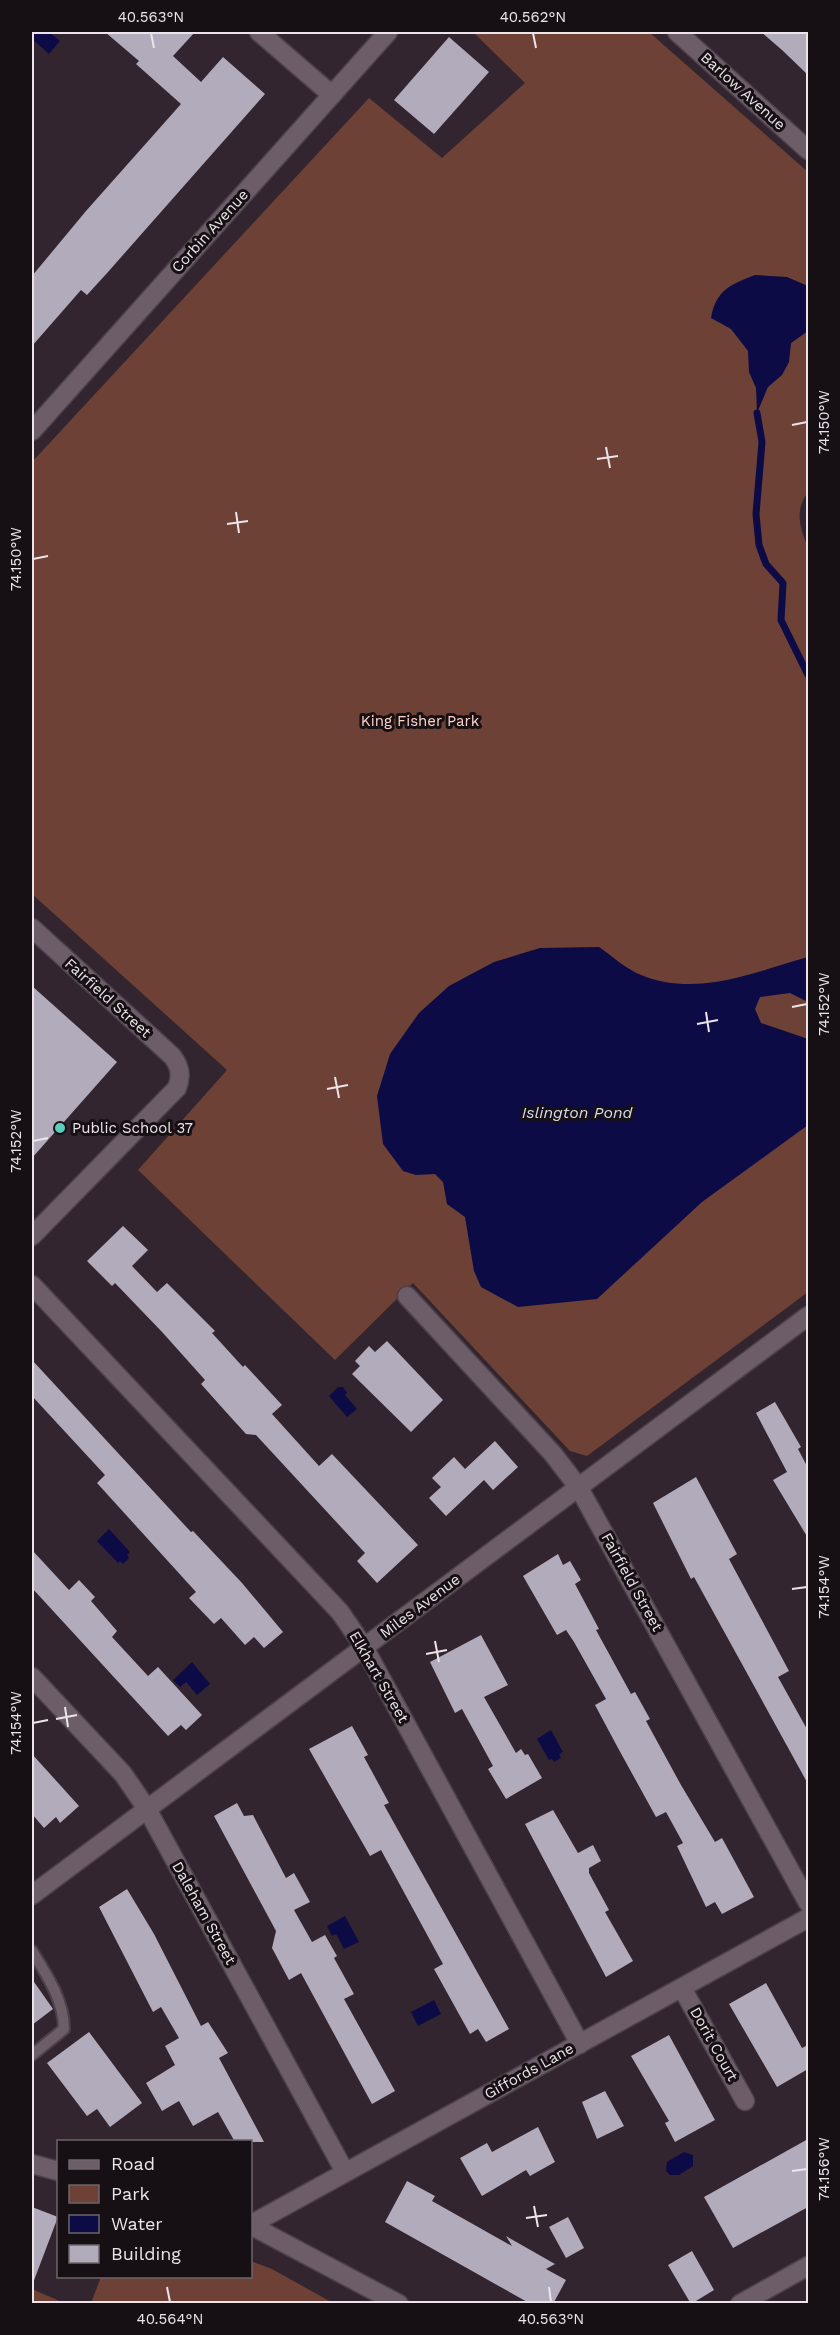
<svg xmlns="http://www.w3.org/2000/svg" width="840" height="2335" viewBox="0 0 840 2335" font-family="'Work Sans',sans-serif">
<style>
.green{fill:#6d4135}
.water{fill:#0d0b46}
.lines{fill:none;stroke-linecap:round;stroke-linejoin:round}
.stream{stroke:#0d0b46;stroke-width:7}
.building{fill:#b2abbc}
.lane-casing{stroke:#4c414a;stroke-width:14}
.street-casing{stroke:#4c414a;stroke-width:21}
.secondary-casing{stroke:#4c414a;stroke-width:21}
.lane{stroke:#6c5d68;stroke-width:10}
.street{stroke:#6c5d68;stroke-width:18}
.secondary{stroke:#6c5d68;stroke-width:18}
.ticks{fill:none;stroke:#ede4ea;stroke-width:2}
.poi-dot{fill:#5acebd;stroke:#161015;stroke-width:2}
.labels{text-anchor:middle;stroke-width:6;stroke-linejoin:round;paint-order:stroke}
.street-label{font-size:15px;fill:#ede4ea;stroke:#161015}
.park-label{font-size:15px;fill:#ffd2c5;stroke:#161015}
.poi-label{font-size:15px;fill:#ede4ea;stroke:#161015;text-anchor:start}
.water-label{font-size:16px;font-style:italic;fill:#d8def1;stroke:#161015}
.neatline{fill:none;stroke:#ede4ea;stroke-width:2}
.ticks-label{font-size:15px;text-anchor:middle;fill:#ede4ea}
</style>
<rect width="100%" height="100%" fill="#32252f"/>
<g class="green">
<path d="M473,32H649L808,172V492C794,511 800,528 808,548V1292L587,1456L570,1451L413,1283L335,1360L138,1170L227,1070L32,894V462L369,98L442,158L525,83Z"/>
<polygon points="251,2261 272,2269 333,2303 91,2303 101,2277 250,2276"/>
<polygon points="32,2289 64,2303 32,2303"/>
</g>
<g class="water">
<polygon points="33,32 49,32 60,41 49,54 32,39"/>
<path d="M755,275L787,277L808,286V331L791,343L789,362L782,375L768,387L757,413L756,388L749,372L748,351L731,329L711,318C716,290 730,285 755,275Z"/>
<path d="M599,947C612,956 626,969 641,975C697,998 754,972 808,957V1002L790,993L760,997L755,1009L761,1023L808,1039V1125L702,1202L597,1299L518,1307L481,1287L474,1271L465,1217L447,1204L443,1182L435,1174L416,1175L403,1171L383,1144L377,1096L390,1054L419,1013L449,986L494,962L540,948Z"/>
<polygon points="338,1387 343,1387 347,1393 345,1395 357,1409 347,1417 329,1396"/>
<polygon points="109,1529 130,1552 127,1555 129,1558 123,1564 120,1561 118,1563 97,1541"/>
<polygon points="192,1662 210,1684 197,1695 186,1682 180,1687 173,1680"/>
<polygon points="551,1730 563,1752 559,1754 561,1758 554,1762 552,1759 549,1760 537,1739"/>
<polygon points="345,1916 359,1942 344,1949 336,1934 332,1936 327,1926"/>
<polygon points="434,2000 441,2014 418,2026 411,2012"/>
<polygon points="684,2152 693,2155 693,2166 679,2175 670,2175 666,2171 667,2162"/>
</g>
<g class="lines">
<polyline class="stream" points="757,413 762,442 756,514 759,545 766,564 783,583 781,620 808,675"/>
</g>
<g class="building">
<polygon points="105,32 195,32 173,56 201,82 223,57 265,94 108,272 87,295 81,290 32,346 32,276 86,211 181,104 136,64 139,61"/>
<polygon points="761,32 808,32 808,75 782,50"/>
<polygon points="449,37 489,72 434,134 394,100"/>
<polygon points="32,986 117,1062 32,1158"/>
<polygon points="123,1226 148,1250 132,1266 157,1292 167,1283 215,1331 212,1333 243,1367 245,1365 282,1405 272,1414 319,1466 332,1454 418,1545 377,1583 357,1561 365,1553 256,1435 246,1434 226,1412 201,1384 205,1380 163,1333 115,1283 112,1286 87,1261"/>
<polygon points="387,1341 443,1400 411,1432 352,1374 360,1366 355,1361 369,1346 375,1352"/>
<polygon points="32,1360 191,1532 193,1531 242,1583 283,1632 264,1648 254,1637 245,1645 221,1618 214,1624 189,1598 196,1592 97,1483 105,1475 32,1396"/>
<polygon points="775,1402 801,1447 798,1449 808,1468 808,1538 773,1480 787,1472 756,1413"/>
<polygon points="495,1441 518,1467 493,1490 484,1480 446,1516 429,1498 441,1487 432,1478 454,1457 465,1469"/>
<polygon points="696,1477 737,1554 729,1559 789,1671 778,1677 808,1731 808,1784 694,1577 691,1579 653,1503"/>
<polygon points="32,1550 69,1590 79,1580 95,1597 91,1601 117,1631 112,1637 148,1676 158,1667 202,1715 186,1730 181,1725 168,1736 32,1588"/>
<polygon points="558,1554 563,1565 570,1561 581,1580 575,1584 599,1629 596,1630 631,1694 635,1692 650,1719 646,1721 681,1785 715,1842 722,1838 754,1897 722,1914 715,1902 706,1907 677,1846 683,1843 666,1812 656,1817 618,1748 595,1705 606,1699 574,1642 566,1630 557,1635 523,1576"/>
<polygon points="481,1635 508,1685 484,1697 516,1753 521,1749 525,1755 528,1754 542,1778 506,1799 488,1769 493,1766 462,1709 455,1713 430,1662"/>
<polygon points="352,1726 368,1755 364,1757 389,1803 384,1805 509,2029 486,2042 478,2029 470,2034 434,1969 443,1964 381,1850 370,1856 309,1749"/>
<polygon points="32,1754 79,1806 60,1823 56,1817 44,1828 32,1814"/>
<polygon points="237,1803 244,1816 253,1815 286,1878 294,1873 310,1902 294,1910 312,1942 325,1935 337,1956 334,1958 354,1994 344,1999 395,2091 372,2104 301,1973 289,1980 272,1948 276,1931 214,1816"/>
<polygon points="553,1810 578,1853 593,1845 601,1861 589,1868 589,1873 609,1910 605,1912 633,1961 606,1977 525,1824"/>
<polygon points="127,1889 154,1934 201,2026 208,2022 228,2053 219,2058 264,2142 235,2142 218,2112 193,2126 179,2101 162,2111 146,2083 175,2065 165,2046 179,2038 161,2007 153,2012 99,1907"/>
<polygon points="32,1979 53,2009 32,2025"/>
<polygon points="766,1983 802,2048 808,2045 808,2069 777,2087 729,2004"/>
<polygon points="89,2032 142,2103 110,2127 97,2109 87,2116 47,2063"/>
<polygon points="669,2035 715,2120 675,2142 665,2123 669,2121 631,2056"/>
<polygon points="605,2091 624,2126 597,2139 582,2102"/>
<polygon points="538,2127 555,2162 530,2176 526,2170 482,2196 460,2158 487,2143 492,2152"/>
<polygon points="808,2139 808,2207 733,2248 704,2197"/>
<polygon points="407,2181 435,2196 432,2201 512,2246 506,2236 555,2264 546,2269 566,2280 553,2304 529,2303 385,2222"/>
<polygon points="32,2207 58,2217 33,2283 32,2282"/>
<polygon points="568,2217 584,2248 566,2258 549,2227"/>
<polygon points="692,2251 714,2290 691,2304 668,2265"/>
</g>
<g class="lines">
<g class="lane-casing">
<path id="lane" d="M32,1951C47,1975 64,2001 64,2029L32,2055"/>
</g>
<g class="street-casing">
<g id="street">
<polyline points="259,32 332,95"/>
<polyline points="677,32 808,150"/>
<polyline points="32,431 388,32"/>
<path d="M32,928L172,1056C180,1066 182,1075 177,1088L32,1236"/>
<polyline points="32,1285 340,1612 364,1647 580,2044"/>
<polyline points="407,1296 553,1454 579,1488 808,1903"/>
<polyline points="32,1677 123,1774 147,1809 345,2172"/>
<polyline points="32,1895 808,1316"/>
<polyline points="682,1988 745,2101"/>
<polyline points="740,2304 808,2266"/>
</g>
</g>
<g class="secondary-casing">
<g id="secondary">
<polyline points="32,2164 58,2171"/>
<polyline points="250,2225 808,1918"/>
<polyline points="250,2225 399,2304"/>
</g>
</g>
<use href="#lane" class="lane"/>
<use href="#street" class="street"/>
<use href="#secondary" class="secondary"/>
</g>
<path class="ticks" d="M151,33L154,48M533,33L536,48M792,425L807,422M606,447L610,468M597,459L618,456M236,512L239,533M227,524L248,521M33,559L48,556M792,1007L807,1004M706,1012L709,1032M697,1024L718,1020M335,1077L339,1098M327,1089L348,1085M33,1141L48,1138M792,1589L807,1587M435,1641L439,1662M426,1654L447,1650M65,1707L68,1727M56,1719L77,1715M33,1723L48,1720M792,2171L807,2169M534,2206L538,2227M526,2218L547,2215M167,2287L170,2302M549,2287L551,2302"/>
<circle class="poi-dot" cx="60" cy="1128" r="6"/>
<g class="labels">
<g class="street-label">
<text transform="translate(743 91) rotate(42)" y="5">Barlow Avenue</text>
<text transform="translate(210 231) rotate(-48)" y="5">Corbin Avenue</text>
<text transform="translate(108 998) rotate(42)" y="5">Fairfield Street</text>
<text transform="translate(632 1582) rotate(61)" y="5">Fairfield Street</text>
<text transform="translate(420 1606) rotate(-37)" y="5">Miles Avenue</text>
<text transform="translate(379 1677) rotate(60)" y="5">Elkhart Street</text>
<text transform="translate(204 1913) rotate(61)" y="5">Daleham Street</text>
<text transform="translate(714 2044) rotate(61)" y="5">Dorit Court</text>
<text transform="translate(529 2071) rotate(-29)" y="5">Giffords Lane</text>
</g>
<g class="park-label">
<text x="420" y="726">King Fisher Park</text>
</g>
<g class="poi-label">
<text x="72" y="1133">Public School 37</text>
</g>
<g class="water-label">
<text x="577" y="1118">Islington Pond</text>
</g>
</g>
<rect width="840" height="2335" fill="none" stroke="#161015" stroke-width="66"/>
<rect x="57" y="2140" width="195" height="138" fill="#161015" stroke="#6c656a" stroke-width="1.5"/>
<rect x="69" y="2160" width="30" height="9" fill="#6c5d68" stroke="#6c656a" stroke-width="1.5"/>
<text x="111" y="2170" font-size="18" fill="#ede4ea">Road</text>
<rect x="69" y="2185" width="30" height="18" fill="#6d4135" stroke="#6c656a" stroke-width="1.5"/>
<text x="111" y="2200" font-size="18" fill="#ede4ea">Park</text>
<rect x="69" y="2215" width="30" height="18" fill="#0d0b46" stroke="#6c656a" stroke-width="1.5"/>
<text x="111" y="2230" font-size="18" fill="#ede4ea">Water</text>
<rect x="69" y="2245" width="30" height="18" fill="#b2abbc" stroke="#6c656a" stroke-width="1.5"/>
<text x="111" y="2260" font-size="18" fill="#ede4ea">Building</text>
<rect x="33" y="33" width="774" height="2269" class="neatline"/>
<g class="ticks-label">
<text x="151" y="22">40.563°N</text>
<text x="533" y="22">40.562°N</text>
<text transform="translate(824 422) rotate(-90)" y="5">74.150°W</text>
<text transform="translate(16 559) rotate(-90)" y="5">74.150°W</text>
<text transform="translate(824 1004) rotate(-90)" y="5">74.152°W</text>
<text transform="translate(16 1141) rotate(-90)" y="5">74.152°W</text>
<text transform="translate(824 1587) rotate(-90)" y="5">74.154°W</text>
<text transform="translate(16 1723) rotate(-90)" y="5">74.154°W</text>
<text transform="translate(824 2169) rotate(-90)" y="5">74.156°W</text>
<text x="170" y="2324">40.564°N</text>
<text x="551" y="2324">40.563°N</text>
</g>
</svg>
